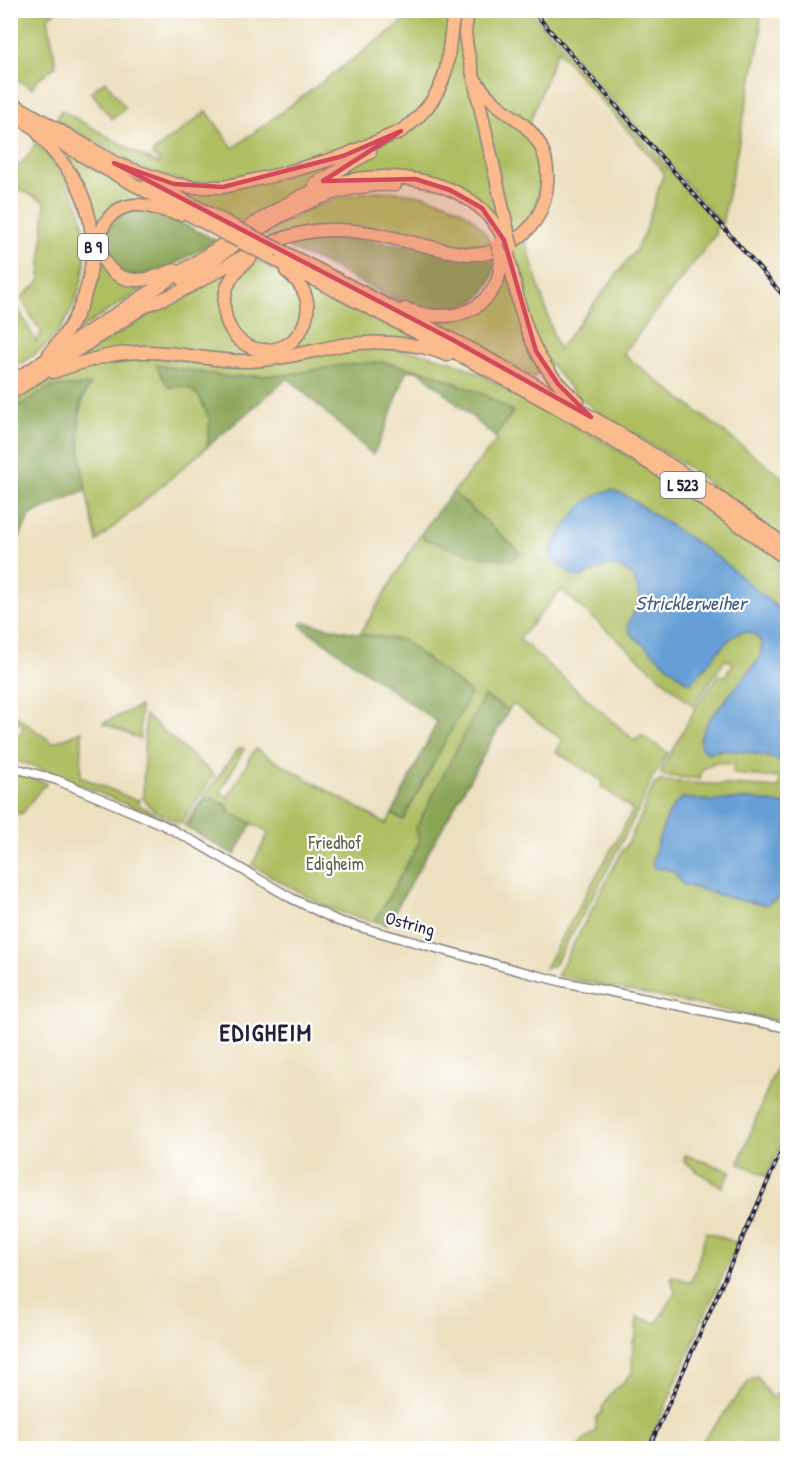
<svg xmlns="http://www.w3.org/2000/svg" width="798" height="1459" viewBox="0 0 798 1459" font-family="'Patrick Hand',sans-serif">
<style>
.green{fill:#aebe61;stroke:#68704e;stroke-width:1.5;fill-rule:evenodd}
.forest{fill:#8aa557;stroke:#566449;stroke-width:1.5}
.water{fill:#669fd5;stroke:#446088;stroke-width:1.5}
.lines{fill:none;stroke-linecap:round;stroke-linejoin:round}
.minor-casing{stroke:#88817d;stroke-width:11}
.highway-casing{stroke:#88817d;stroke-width:15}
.minor{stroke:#fff;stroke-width:8}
.highway{stroke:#fbbb8c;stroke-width:12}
.rail-casing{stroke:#22223b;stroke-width:4}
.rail{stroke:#fff;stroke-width:1.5;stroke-dasharray:4.5;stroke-linecap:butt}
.highway-bridge-casing{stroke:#88817d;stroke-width:15;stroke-linecap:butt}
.highway-bridge{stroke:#fbbb8c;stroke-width:12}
.marked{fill:#d1495b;fill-opacity:0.2;stroke:#d1495b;stroke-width:4.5;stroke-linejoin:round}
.labels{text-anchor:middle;stroke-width:4.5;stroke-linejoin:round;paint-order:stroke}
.shield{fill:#fff;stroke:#646476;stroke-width:1.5}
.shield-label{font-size:16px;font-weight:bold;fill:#22223b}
.park-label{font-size:18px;fill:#5a604a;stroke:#fff}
.street-label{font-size:18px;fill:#22223b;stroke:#fff}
.water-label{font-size:20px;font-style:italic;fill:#415a80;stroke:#fff}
.district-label{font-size:24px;font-weight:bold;letter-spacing:1.5px;fill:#22223b;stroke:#fff}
</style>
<rect width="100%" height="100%" fill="#fff"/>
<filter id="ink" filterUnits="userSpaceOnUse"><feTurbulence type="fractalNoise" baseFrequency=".0167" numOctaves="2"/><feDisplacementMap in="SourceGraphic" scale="12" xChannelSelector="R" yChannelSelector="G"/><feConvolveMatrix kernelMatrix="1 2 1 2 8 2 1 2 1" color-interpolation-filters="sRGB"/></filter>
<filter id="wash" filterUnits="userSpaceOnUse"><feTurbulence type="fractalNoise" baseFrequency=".008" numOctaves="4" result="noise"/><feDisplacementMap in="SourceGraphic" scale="24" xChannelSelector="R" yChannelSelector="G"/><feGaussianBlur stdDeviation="1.35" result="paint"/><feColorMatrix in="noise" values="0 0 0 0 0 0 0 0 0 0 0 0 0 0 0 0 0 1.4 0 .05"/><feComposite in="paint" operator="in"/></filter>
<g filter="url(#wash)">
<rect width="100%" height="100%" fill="#ede0bf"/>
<g class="green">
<polygon points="11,10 57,11 48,17 56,66 37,80 32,88 11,76"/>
<path d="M408,11H530L719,226L714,231L716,234L623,354L787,481V543L683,464L597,411L578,397L538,349L503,228L492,211L468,192L435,180L341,177L335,168L240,223L182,193L189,183L148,171L56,120L61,110L142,156L160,164L161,161L155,158L152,155L154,151L207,111L233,148L411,16ZM557,50L664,172L645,231L635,251L558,350L525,240L547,172L528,127Z"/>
<polygon points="534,11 762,11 760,22 761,34 722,224"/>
<polygon points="105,81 126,108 112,119 91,92"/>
<path d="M35,143C82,186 100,246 73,306C68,317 62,328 54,337C42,351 26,361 11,370V309L17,306L36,342L42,332L37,326L21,298L40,281L45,202L10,185L11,170C22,165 31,154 35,143Z"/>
<polygon points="61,149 142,198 97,239 59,151"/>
<path d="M375,191C419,191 475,201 492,247L465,250L366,227L270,238L262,234C300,212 330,195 375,191Z"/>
<polygon points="97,257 150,284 71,335"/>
<polygon points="255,259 287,278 301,293 309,285 339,298 426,342 235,358 151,348 80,359 79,357 235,263"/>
<polygon points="504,263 541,369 534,378 430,321 481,309 492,301 504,277"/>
<path d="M360,348H388L421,353L451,361L486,377L523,399L595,436L632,458L787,564V616L719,558L626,496L612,490L593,571C598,569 603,566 607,566C626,564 642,582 639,601C638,608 632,617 629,624L730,638C750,626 767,634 759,659L708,721V753C734,746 762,756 787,762V805L750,799L711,801L683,798L655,868C663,869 673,868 677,876C679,879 680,882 682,884L734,899L764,905L779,898H787V1023L557,976L623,849H625L640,818L654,784L661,781L678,782L779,788L780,778L733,774L734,765C719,762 714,760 702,770L700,779L665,776L661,774V771L696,707L719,675L725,676L733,664L726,659L693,706L561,590L519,639L635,741L641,735L668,753L651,780L643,801L595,893L554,965L545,968L633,810L601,786L603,781L556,752L563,740L513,704L509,710L484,696L419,843L375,921C331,915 291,887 252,865L269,832L227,811L228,807C224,804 216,799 211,798C202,798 191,821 187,828L184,825L238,749L241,748L244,749L220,792L228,797L255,749L386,824L392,814L403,820L471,693L402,640L360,634L421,534L424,539L520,553L453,492L497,440L495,437L513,412L485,395L431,373L383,362L344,365L283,375L229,377L157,365L199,396L210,420L207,447L97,541C89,503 65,418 90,385L51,387L11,410V406L27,394L57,377L102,362L130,358H155L197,362L225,366H259Z"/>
<polygon points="140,706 140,739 103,723"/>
<polygon points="10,711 53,743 82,731 81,777 135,800 140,799 138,802 139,805 177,826 174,827 135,808 77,783 31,765 11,760 11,745 24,727 11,717"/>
<path d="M145,715L214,775L181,823C169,817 147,811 143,796Z"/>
<polygon points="10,772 33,774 31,778 46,783 45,786 41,788 22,814 16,813 11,807"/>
<polygon points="779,1060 787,1062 787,1132 767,1176 740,1164 739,1162"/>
<polygon points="685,1155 731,1171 722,1187 696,1171 694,1168 684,1162"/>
<path d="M706,1232L738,1243L698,1329L699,1330L647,1448H576L596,1430V1418L602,1412V1407C607,1402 607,1399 611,1394C616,1386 624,1384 629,1375H632L633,1341L636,1338L637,1317L657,1323L675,1293L671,1277L673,1276L690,1282L694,1276Z"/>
<polygon points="757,1376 771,1398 787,1388 787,1448 697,1448 749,1381"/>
</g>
<g class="forest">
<path d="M134,210L160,213L216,240L170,267L142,275L119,272C115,267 110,261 108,255C100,232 113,216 134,210Z"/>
<path d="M339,237L494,255C496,270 493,281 483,293C479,299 475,301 469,304C425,325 374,288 335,269C320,261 304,256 289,248L291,243L308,239Z"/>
<polygon points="383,362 431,373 485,395 513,411 495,437 420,372 407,370 385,429 373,455 288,378 207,447 210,420 199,396 187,387 168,387 156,365 229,377 283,375 344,365"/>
<path d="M90,385C85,391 81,397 80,406C76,431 82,465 86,490L36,512L30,516L17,542L14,531L19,495L16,462L11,450V410L51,387Z"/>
<polygon points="453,492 521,553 511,560 473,555 424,539 421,534 429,522"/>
<polygon points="303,622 360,634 402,640 471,693 403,820 392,814 437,722 301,626"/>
<polygon points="484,696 509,710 387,925 375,921 419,843 416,828"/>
<polygon points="209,798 212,798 229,807 227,811 252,823 235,855 187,828 204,801"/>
</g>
<g class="water">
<path d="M612,490L626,496L719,558L787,616V762C770,757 739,749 722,750C715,750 710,753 703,751L701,746L700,739L708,721L759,659C762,651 764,643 757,637C740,620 721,648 711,660C705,667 699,674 692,682H687L630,633L628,624L639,602L638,590L635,580L628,572L619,567L606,566L581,577L573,576L551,558L550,550C563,528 584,493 612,490Z"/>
<path d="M683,798L711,801L750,799L787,805V883L782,884L779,890L780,892L787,890V898H779L765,905L734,899L682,884C680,882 679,879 677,876C673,868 663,869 655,868L652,863C656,846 667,805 683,798Z"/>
</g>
</g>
<g filter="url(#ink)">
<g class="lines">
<g class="minor-casing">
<polyline id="minor" points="10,769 22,770 57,780 161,824 197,843 291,898 338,921 516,970 563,982 788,1028"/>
</g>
<g class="highway-casing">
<g id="highway">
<polyline points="468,10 465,32 467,48 509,236"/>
<polyline points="10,102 121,166"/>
<polyline points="10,113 102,167 223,233"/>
<path d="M35,129C50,150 67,164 79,188C99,229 96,281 73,321C67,333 57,343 49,354"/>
<path d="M397,134C424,116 444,92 448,58C450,42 451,26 455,10"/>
<polyline points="114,163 174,184 192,187 223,187 281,174 343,156 401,131"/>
<polyline points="149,182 233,226"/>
<polyline points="315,184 370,152"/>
<path d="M507,249C520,310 527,360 578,402"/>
<path d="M280,250C418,321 557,391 687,476C721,498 754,523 788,547"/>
<path d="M251,257C243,264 235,271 230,281C215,309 230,349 265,350C274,350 284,347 291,342C300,334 305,326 307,314C310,296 300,282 286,271"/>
<path d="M270,257C371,309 473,360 572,416C647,459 718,509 788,560"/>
<path d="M175,270C162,274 149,281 135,280C89,277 88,210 134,205C150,204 164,212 180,214"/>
<path d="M183,281C245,239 315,180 395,185"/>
<path d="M145,306C156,301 168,297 179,292C225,270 262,238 314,231C332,229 351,230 369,233C391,237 413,243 435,248C450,251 465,255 480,254C492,253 503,247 514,241C526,233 537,221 542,207C549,187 550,164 540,145C527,122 512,118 494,102C486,95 480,87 474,78"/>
<path d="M405,309C417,312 429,317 442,316C477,316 505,289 500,253"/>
<path d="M53,372C94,358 121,349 165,353C193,355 220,362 247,361C280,360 311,351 342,345C374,340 417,342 447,355"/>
<path d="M10,383L262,219C283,206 304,193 327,186C386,166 476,177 504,240"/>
<polyline points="10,394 151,302"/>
<polyline points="10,494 11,493"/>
</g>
</g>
<use href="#minor" class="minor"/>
<use href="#highway" class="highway"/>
<g class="rail-casing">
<g id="rail">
<polyline points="532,10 788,301"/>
<polyline points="649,1448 788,1136"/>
</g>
</g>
<use href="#rail" class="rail"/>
<g class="highway-bridge-casing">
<g id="highway-bridge">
<polyline points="233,226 280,250"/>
<polyline points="223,233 270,257"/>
<polyline points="509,236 512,247"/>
<polyline points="497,244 500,253"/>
</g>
</g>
<use href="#highway-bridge" class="highway-bridge"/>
</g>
</g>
<path class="marked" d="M401,131L323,181L415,179L450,190L482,208L504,240L536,351L558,384L591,417L453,340L114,163L174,184L223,187L343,156Z"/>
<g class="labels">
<g class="shield">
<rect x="78" y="234" width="30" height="26" rx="4.5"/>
<rect x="660.5" y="472" width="45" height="26" rx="4.5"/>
</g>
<g class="shield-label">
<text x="93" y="253">B 9</text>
<text x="683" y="491">L 523</text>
</g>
<g class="park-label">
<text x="335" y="849">Friedhof<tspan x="335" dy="21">Edigheim</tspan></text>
</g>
<g class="street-label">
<text transform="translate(410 924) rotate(15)" y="6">Ostring</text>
</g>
<g class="water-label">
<text x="691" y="610">Stricklerweiher</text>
</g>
<g class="district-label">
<text x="266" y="1041">EDIGHEIM</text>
</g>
</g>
<rect width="798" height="1459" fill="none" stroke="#fff" stroke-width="36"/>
</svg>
